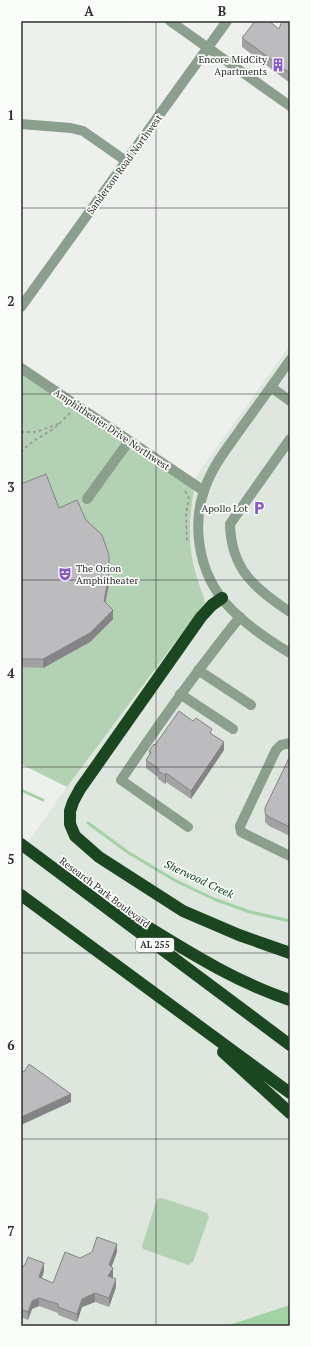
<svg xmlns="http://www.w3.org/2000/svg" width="311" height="1347" viewBox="0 0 311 1347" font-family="'PT Serif',serif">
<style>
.built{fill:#dee7de}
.green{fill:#b3d1b3}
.water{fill:#a2d3a4}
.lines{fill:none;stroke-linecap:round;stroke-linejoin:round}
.stream{stroke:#a2d3a4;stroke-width:3}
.path{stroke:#9c9e9c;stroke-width:2;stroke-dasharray:3 3;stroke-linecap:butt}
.minor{stroke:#8ba08c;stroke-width:10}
.highway{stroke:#1a4720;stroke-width:12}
.wall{fill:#a2a1a3}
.shaded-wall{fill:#848385}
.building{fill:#bcbbbe;stroke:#848385}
.grid{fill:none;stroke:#2f302f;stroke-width:1;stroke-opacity:0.55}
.labels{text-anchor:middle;stroke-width:3.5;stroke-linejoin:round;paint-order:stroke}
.shield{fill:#fafdfa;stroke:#6c6e6c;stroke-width:1}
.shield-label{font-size:9px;font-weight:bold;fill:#2f302f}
.poi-label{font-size:10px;fill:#2f302f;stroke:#fafdfa;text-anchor:end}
.street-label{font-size:10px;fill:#2f302f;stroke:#fafdfa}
.water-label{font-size:11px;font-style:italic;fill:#033a0f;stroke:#fafdfa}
.neatline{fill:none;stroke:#2f302f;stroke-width:1.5}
.grid-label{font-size:13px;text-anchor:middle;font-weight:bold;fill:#2f302f}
</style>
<rect width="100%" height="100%" fill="#edf0ed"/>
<polygon class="built" points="290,345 290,1326 21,1326 21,852 67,787 205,602 191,552 190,530 191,510 194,491 189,486"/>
<g class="green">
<path d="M21,368L189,486L194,491C190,511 189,530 191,550C193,568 200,585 205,602L67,787L21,764Z"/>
<polygon points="162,1198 207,1213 209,1217 193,1262 188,1265 143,1249 142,1246 157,1199"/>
</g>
<polygon class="water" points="290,1305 290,1326 226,1326"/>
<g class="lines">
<g class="stream">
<polyline points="21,790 43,800"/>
<polyline points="88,823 129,853 176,881 214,899 250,912 290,921"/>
</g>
<g class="path">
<polyline points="21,432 36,432 60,423"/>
<polyline points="21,452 33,441 55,428 71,412"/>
<polyline points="185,491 189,498 186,515 187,542"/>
</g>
<g class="minor">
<polyline points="170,21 290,106"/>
<polyline points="21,124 71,128 83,131 126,161"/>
<polyline points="21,307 227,21"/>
<path d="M290,360C274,383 258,405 242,427C232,442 220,456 212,472C188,517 196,574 232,610C249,627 270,641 290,653"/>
<polyline points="21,368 204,491"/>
<polyline points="271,387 290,401"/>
<path d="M290,439L230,524C231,570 255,588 290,612"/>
<polyline points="87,499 129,441"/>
<polyline points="198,670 251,705"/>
<polyline points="180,694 233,729"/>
<polyline points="290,743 281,745 276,750 240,826 241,832 290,856"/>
<path d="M188,827L121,780C159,724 197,670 240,617"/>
</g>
<g class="highway">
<polyline points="222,598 212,605 201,617 80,789 73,802 70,811 70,824 75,836 99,857 183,911 239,935 290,953"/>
<polyline points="21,844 290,1045"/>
<polyline points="21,895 290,1093"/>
<path d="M120,910C175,943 229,980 290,1000"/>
<polyline points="223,1052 290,1113"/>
</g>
</g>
<g class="wall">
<polygon points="290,21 290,83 242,47 242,38 279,29"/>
<polygon points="21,484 59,508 109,584 105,603 113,619 90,642 43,668 21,667"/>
<polygon points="212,734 224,750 191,799 166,782 165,784 158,779 158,777 146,768 146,760 149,755 149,751 155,745"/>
<polygon points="290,756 290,836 269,826 265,822 265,808"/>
<polygon points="117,1252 111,1267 113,1277 112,1277 116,1287 109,1307 95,1302 82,1307 77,1322 58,1315 58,1313 39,1306 32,1309 28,1320 21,1317 21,1267 44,1271 42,1278 53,1283 80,1258"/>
</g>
<g class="shaded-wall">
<polygon points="109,575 109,584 104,610 104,601"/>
<polygon points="113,610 113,619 90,642 43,668 43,659"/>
<polygon points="224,742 224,750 191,799 191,791"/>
<polygon points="166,773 166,782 165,784 165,775"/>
<polygon points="71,1094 71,1102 21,1125 21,1117"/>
<polygon points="117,1244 117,1252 109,1274 109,1265"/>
<polygon points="44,1263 44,1271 39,1286 39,1277"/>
<polygon points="113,1268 113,1277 108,1284 108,1276"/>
<polygon points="116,1279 116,1287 109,1307 109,1298"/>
<polygon points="95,1293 95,1302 82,1307 77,1322 77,1314 82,1299"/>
<polygon points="39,1298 39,1306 32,1309 28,1320 28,1312 32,1301"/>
</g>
<g class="building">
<polygon points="255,21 269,21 279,29 282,21 290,21 290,73 242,38"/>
<polygon points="46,474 59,508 77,500 86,520 102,535 109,555 109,575 104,601 113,610 90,633 43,659 21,659 21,484"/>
<polygon points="179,711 193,721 196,718 212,729 210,733 224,742 191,791 166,773 165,775 158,771 159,769 146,760 151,752 149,751 154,744 155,745"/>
<polygon points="290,756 290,827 269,817 265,813 265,808"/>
<polygon points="29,1064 71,1094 21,1117 21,1070 24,1072"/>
<polygon points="97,1237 117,1244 109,1265 113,1268 108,1276 116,1279 109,1298 95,1293 82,1299 77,1314 58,1307 58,1304 39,1298 32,1301 28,1312 21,1309 21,1267 25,1265 28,1257 44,1263 39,1277 53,1283 65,1252 80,1258 92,1252"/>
</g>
<path class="grid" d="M156,21V1326M21,208H290M21,394H290M21,580H290M21,767H290M21,953H290M21,1139H290"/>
<defs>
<g id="building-bare" transform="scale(1.08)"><path d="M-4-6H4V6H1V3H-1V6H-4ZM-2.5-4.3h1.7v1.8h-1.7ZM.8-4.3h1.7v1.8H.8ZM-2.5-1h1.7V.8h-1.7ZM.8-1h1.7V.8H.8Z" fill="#8657d0" stroke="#fafdfa" stroke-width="2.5" paint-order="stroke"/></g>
<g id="parking-bare" transform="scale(1.08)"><path d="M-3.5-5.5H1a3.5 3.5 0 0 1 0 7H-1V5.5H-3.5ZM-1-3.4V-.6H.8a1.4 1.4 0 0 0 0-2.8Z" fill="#8657d0" stroke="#fafdfa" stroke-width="2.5" paint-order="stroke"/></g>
<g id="theatre-bare" transform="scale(1.08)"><path d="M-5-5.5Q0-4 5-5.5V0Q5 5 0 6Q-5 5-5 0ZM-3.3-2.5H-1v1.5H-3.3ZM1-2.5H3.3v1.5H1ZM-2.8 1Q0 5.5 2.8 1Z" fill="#8657d0" stroke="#fafdfa" stroke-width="2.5" paint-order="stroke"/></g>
</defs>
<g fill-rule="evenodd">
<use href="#building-bare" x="278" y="65"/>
<use href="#parking-bare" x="259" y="508"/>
<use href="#theatre-bare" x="65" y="574"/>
</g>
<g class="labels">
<rect class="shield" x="136" y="938" width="38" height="14" rx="3"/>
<g class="shield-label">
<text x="155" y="948">AL 255</text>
</g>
<g class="poi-label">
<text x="267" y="63">Encore MidCity<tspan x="267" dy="12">Apartments</tspan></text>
<text x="248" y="512">Apollo Lot</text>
<text x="76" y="572" text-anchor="start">The Orion<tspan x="76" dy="12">Amphitheater</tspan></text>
</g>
<g class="street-label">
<text transform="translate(124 164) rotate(-54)" y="4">Sanderson Road Northwest</text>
<text transform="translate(112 429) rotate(34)" y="4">Amphitheater Drive Northwest</text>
<text transform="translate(105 892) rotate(37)" y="4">Research Park Boulevard</text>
</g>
<g class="water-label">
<text transform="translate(199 879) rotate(25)" y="4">Sherwood Creek</text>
</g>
</g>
<rect width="311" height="1347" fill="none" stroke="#fafdfa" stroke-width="44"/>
<rect x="22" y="22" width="267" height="1303" class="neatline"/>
<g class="grid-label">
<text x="89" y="16">A</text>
<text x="222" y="16">B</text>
<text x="11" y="120">1</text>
<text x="11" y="306">2</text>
<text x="11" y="492">3</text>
<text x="11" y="678">4</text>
<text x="11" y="864">5</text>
<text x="11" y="1050">6</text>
<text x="11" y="1236">7</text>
</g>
</svg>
